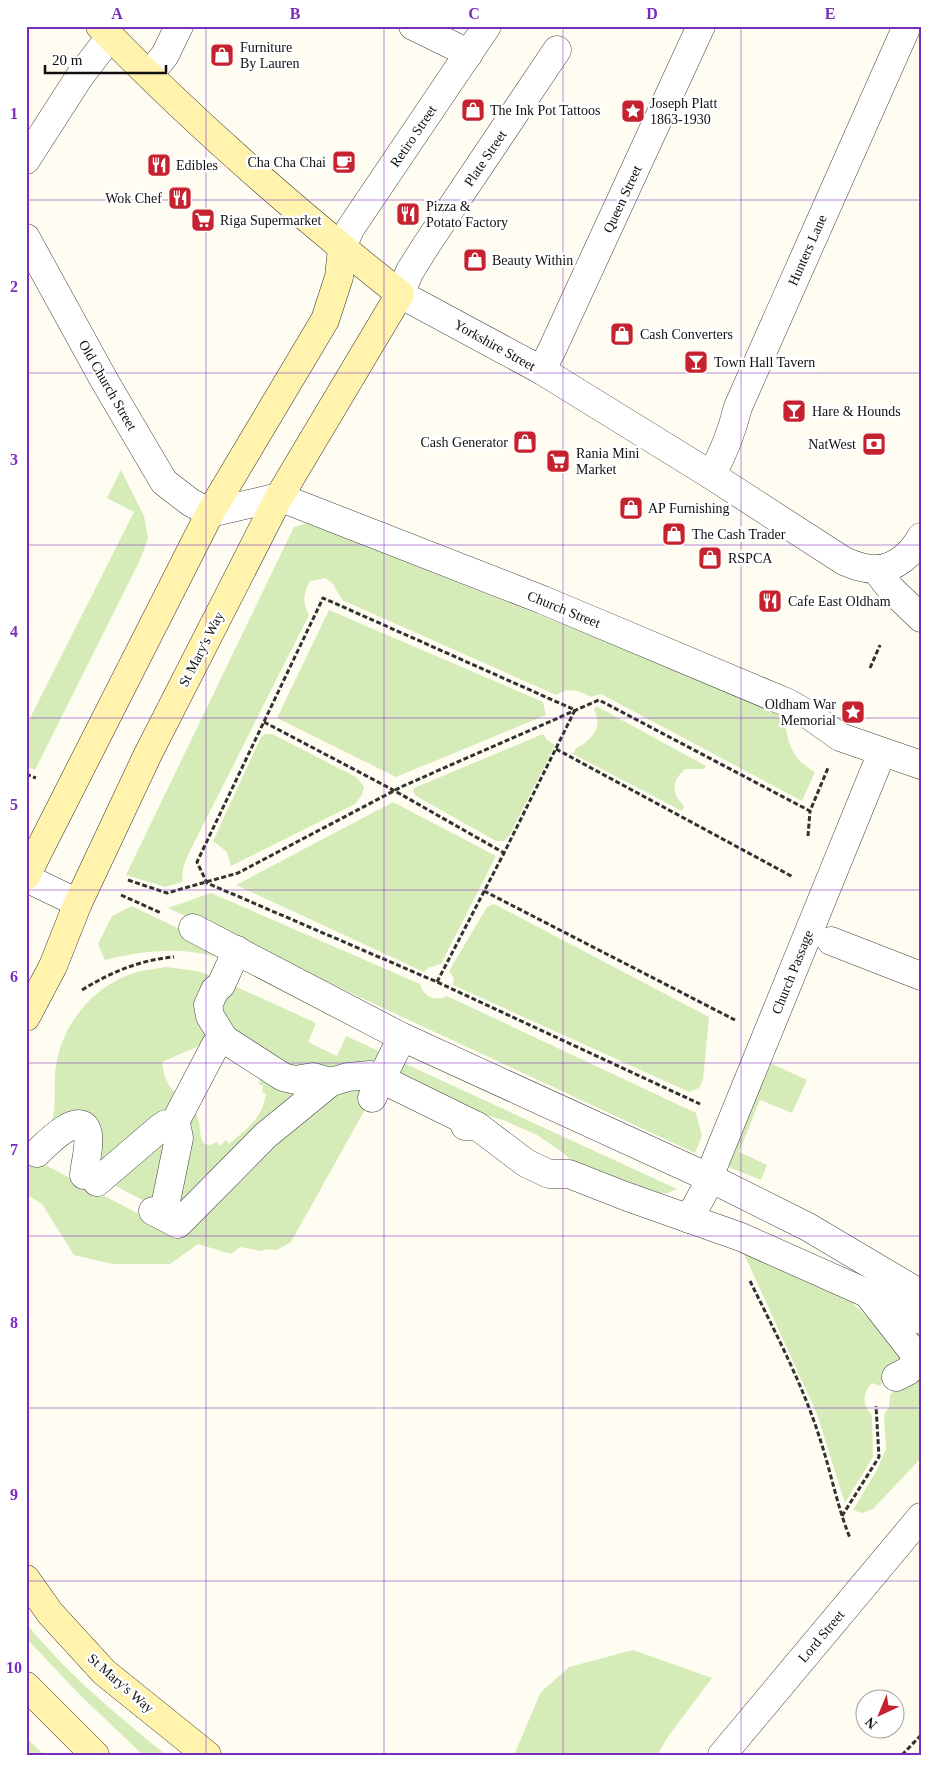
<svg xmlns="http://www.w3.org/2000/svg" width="947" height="1781" viewBox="0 0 947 1781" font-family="Georgia,serif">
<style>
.green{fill:#d5ecb9}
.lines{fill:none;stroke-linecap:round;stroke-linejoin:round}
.pedestrian-casing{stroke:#434343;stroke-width:29}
.minor-casing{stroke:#434343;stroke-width:29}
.secondary-casing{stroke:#323232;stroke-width:29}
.path{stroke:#323232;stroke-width:3;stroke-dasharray:5 2.5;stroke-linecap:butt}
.pedestrian{stroke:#fff;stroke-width:28}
.minor{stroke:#fff;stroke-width:28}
.secondary{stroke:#fff3ad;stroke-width:28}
.grid{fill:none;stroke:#7b2cbf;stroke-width:1;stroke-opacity:0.55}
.labels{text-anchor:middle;stroke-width:5;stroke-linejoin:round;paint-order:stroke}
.poi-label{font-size:14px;fill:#101010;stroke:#fff;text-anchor:start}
.street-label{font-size:14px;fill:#101010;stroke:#fff}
.neatline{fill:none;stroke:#7b2cbf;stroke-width:2}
.grid-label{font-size:16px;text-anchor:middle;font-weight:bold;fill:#7b2cbf}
</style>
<rect width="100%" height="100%" fill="#fffcf2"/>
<g class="green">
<polygon points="121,470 144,516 148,538 141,558 35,770 26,766 26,726 134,512 107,498"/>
<path d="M308,523L783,712C788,739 788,757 815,772L802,801L601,694L591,697C579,690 568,687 556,695L342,600L333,584L325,578L310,581C303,594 302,601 309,615L188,855L183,868L182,882L165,887L126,875L294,527Z"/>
<polygon points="329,610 543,702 546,715 396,777 277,718"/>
<path d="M596,706L706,766L704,769H685C671,782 671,793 684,806L682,811L573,754L576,748C591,742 604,726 594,710Z"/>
<polygon points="266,734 272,734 356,777 364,787 362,795 355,804 231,866 227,852 213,841 261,737"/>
<polygon points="543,734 547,740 555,745 509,836 504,841 496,841 416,796 413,792 414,788"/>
<polygon points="393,802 496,856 441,964 428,968 424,972 236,885"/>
<path d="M211,893L420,984C424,997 435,1002 447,996L696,1113L702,1136L695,1153L168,908Z"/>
<polygon points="494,904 709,1017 703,1080 699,1088 689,1092 453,985 454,979 449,971 487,907"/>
<path d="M132,906L227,952L223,959C182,946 145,950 105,960L98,944L112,916Z"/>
<path d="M166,967L197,971L215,977L213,1040L162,1062C164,1077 167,1085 178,1096L167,1115L96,1166V1136L46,1133C50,1125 53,1118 54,1111C56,1094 53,1077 57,1061C64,1022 94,987 131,974C142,970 154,969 166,967Z"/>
<polygon points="228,983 316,1023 308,1042 337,1056 346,1036 385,1054 381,1064 313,1077 225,1036 217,991"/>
<polygon points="397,1060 677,1189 668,1193 650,1194 579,1167 562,1152 537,1135 503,1120 482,1114 396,1075"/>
<polygon points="770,1063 807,1080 792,1113 760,1100 739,1152 767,1165 761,1180 723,1165"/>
<path d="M261,1068L314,1082L176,1208L186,1133L194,1110C196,1114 198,1118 199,1123C201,1133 199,1152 217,1142L220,1146L226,1140L229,1144C247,1128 262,1119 266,1094L262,1092L263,1085H259Z"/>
<polygon points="362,1086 367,1106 291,1242 277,1250 267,1249 261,1251 240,1247 231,1254 198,1244 170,1264 112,1264 74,1255 42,1204 26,1194 26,1158 32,1158 183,1237 190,1225 270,1143 341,1089"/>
<polygon points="166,1134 152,1205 108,1182"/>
<path d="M740,1245L857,1297L854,1305L907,1353L880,1386L872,1383C862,1394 862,1405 872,1415L873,1457L845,1503L817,1414Z"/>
<polygon points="921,1372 921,1458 873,1509 862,1513 853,1510 877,1470 886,1449 884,1415 889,1407 890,1395 901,1381"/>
<path d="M26,1623C67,1674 116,1714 166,1755H143L80,1695L26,1638Z"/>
<polygon points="633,1650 712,1678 667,1738 657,1755 514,1755 541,1692 569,1667"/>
<polygon points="26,1737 44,1755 26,1755"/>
</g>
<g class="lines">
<g class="pedestrian-casing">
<g id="pedestrian">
<polyline points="876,570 891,589 921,618"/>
<polyline points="193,928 402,1037 710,1178 808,1227 921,1294"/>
<polyline points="224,1039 210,1016 208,1005 215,990 221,985 237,950"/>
<polyline points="372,1098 402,1037"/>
<polyline points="173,1126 215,1046 224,1039 283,1077 295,1080 313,1077 331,1082"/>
<polyline points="465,1126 477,1126 526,1163 549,1174 569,1174 625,1196 741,1237 889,1303 921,1320"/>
<path d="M37,1153C45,1145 84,1105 88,1135C90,1148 85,1162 84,1175"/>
<polyline points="97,1182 160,1128 166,1124 177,1128 179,1138 163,1216"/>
<polyline points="153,1211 178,1224 266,1135 331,1082 348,1077 370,1075 381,1079 477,1126"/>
<polyline points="689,1219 706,1188 715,1162 876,767"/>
<polyline points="871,1298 921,1362"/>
<polyline points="896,1377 908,1371 921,1355"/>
</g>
</g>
<g class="minor-casing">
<g id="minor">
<polyline points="413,26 456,47 468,55"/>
<path d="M557,50L427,244L410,271L400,294L541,370L711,475L844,561C854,565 863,569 874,569C894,570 912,554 921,537"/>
<polyline points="149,75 165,55 179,26"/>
<polyline points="26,160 80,76 110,37"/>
<polyline points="26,238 104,380 164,482 190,502 210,513 279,497 543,600 788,703 809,715 840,737 921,765"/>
<polyline points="342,248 350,229 487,26"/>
<polyline points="541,370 551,352 701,26"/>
<path d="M711,475C724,453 732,431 738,407L907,26"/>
<polyline points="26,878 78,903"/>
<polyline points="831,941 921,976"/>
<polyline points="722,1755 921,1517"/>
</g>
</g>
<g class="secondary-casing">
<g id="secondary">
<polyline points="26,876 210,513 325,320 339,277 342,248"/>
<path d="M26,1017L53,966L78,903L148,754L279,497L400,294C295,211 193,122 100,26"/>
<polyline points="26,1579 50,1613 104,1672 207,1755"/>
<polyline points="26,1686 95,1755"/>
</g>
</g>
<g class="path">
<polyline points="870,668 880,645"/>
<polyline points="264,722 395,791 504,853"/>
<polyline points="556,749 793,877"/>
<polyline points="26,774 36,778"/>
<polyline points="808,836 810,811"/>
<polyline points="128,880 167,893 238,873 403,786 599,700 810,811 828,768"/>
<polyline points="484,891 735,1020"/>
<polyline points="121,895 161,913"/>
<polyline points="437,982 504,853 575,710 323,598 197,862 207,883 437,982 700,1104"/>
<path d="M82,990C111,972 140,960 174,957"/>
<path d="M750,1281C775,1332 803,1385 820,1439C831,1472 837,1506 850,1538"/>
<polyline points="842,1516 879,1457 876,1406"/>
<polyline points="902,1755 921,1735"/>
</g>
<use href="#pedestrian" class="pedestrian"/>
<use href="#minor" class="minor"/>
<use href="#secondary" class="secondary"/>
</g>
<path class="grid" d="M206,26V1755M384,26V1755M563,26V1755M741,26V1755M26,200H921M26,373H921M26,545H921M26,718H921M26,890H921M26,1063H921M26,1236H921M26,1408H921M26,1581H921"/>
<defs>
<g id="shop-square" transform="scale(1.25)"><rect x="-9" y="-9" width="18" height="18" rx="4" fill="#c6212f" stroke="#fff"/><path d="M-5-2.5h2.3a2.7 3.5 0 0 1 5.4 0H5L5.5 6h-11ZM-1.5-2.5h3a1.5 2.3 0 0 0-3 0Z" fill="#fff"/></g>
<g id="sight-square" transform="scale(1.25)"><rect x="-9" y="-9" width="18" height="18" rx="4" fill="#c6212f" stroke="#fff"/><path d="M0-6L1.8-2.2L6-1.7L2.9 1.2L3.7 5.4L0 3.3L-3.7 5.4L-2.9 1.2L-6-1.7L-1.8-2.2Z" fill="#fff"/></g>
<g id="cafe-square" transform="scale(1.25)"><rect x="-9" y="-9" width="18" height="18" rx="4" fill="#c6212f" stroke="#fff"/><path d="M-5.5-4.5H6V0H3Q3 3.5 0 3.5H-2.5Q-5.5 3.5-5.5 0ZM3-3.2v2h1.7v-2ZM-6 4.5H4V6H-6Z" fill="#fff"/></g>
<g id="restaurant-square" transform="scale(1.25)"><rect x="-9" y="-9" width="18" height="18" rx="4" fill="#c6212f" stroke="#fff"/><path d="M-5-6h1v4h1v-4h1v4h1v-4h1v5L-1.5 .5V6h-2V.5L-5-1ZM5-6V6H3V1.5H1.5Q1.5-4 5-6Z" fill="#fff"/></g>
<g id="supermarket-square" transform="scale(1.25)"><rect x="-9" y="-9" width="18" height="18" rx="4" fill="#c6212f" stroke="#fff"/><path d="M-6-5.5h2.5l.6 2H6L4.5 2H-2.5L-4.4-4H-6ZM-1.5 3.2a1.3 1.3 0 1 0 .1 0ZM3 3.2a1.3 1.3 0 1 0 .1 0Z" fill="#fff"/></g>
<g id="bar-square" transform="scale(1.25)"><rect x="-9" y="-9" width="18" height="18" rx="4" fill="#c6212f" stroke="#fff"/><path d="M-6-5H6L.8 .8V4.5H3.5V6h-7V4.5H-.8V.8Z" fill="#fff"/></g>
<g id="bank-square" transform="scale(1.25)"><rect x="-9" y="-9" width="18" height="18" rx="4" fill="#c6212f" stroke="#fff"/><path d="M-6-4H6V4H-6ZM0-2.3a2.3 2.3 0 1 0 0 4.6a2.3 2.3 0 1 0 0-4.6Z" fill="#fff"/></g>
</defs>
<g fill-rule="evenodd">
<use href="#shop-square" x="222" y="55"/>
<use href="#shop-square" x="473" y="110"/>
<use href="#sight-square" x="633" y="111"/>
<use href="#cafe-square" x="344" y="162"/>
<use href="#restaurant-square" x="159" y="165"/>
<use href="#restaurant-square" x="180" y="198"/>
<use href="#restaurant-square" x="408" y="214"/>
<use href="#supermarket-square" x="203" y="220"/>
<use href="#shop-square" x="475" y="260"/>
<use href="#shop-square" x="622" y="334"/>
<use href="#bar-square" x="696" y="362"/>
<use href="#bar-square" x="794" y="411"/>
<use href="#shop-square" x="525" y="442"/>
<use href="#bank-square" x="874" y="444"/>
<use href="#supermarket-square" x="558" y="461"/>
<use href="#shop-square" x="631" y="508"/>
<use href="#shop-square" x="674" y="534"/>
<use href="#shop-square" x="710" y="558"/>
<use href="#restaurant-square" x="770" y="601"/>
<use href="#sight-square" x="853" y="712"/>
</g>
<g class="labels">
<g class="poi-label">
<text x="240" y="52">Furniture<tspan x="240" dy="16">By Lauren</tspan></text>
<text x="650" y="108">Joseph Platt<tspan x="650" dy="16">1863-1930</tspan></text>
<text x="490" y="115">The Ink Pot Tattoos</text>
<text x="326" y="167" text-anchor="end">Cha Cha Chai</text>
<text x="176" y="170">Edibles</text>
<text x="162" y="203" text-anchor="end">Wok Chef</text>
<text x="426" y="211">Pizza &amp;<tspan x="426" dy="16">Potato Factory</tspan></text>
<text x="220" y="225">Riga Supermarket</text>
<text x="492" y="265">Beauty Within</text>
<text x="640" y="339">Cash Converters</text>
<text x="714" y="367">Town Hall Tavern</text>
<text x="812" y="416">Hare &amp; Hounds</text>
<text x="508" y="447" text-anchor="end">Cash Generator</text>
<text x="856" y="449" text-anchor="end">NatWest</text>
<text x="576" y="458">Rania Mini<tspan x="576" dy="16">Market</tspan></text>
<text x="648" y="513">AP Furnishing</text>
<text x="692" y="539">The Cash Trader</text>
<text x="728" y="563">RSPCA</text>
<text x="788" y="606">Cafe East Oldham</text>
<text x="836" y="709" text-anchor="end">Oldham War<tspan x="836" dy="16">Memorial</tspan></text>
</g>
<g class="street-label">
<text transform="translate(413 136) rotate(-56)" y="5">Retiro Street</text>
<text transform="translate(485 158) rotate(-56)" y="5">Plate Street</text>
<text transform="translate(622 199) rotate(-65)" y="5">Queen Street</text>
<text transform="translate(807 250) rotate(-66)" y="5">Hunters Lane</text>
<text transform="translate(495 345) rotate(29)" y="5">Yorkshire Street</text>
<text transform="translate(108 385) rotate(60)" y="5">Old Church Street</text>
<text transform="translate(564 609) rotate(22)" y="5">Church Street</text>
<text transform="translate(201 649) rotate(-63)" y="5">St Mary's Way</text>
<text transform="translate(792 972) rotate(-68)" y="5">Church Passage</text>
<text transform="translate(821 1636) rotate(-50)" y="5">Lord Street</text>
<text transform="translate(121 1683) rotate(41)" y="5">St Mary's Way</text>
</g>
</g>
<rect width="947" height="1781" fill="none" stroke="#ffffff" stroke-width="55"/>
<g transform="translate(880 1714) rotate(224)"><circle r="24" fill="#ffffff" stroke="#9f9f9f"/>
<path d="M0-4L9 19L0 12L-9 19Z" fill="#c6212f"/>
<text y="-8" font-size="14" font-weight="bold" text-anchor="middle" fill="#101010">N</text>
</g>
<path d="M45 65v8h121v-8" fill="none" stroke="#101010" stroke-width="2.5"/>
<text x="52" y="65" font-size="15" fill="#101010" stroke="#ffffff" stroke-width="4" paint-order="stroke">20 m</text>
<rect x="28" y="28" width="892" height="1726" class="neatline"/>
<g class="grid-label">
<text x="117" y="19">A</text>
<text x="295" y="19">B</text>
<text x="474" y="19">C</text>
<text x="652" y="19">D</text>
<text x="830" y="19">E</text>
<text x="14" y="119">1</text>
<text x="14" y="292">2</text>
<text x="14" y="465">3</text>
<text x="14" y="637">4</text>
<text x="14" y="810">5</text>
<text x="14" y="982">6</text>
<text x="14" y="1155">7</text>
<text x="14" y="1328">8</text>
<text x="14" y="1500">9</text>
<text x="14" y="1673">10</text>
</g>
</svg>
